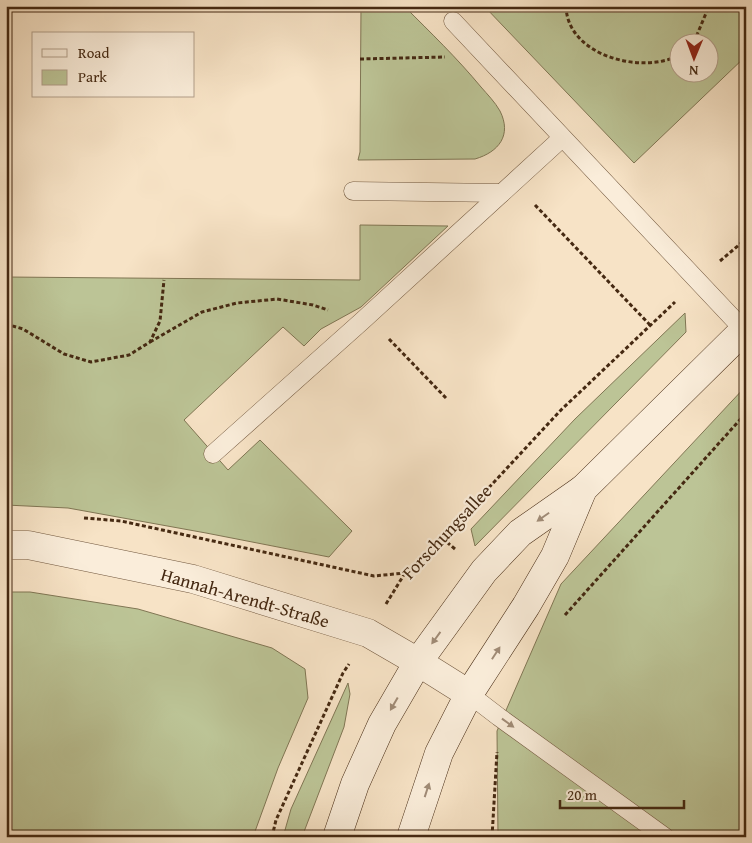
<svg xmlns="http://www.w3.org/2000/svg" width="752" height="843" viewBox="0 0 752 843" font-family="'Gentium Book Plus',serif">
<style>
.green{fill:#bcc496;stroke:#807654;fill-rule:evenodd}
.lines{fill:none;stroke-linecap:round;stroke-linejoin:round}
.lane-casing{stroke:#72583f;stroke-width:19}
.street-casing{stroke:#72583f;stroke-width:29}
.secondary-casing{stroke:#452912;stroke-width:29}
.path{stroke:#452912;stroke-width:3;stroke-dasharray:4 2.5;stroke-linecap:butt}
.lane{stroke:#faedda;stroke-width:18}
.street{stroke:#faedda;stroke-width:28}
.secondary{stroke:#faedda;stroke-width:28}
.oneway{fill:#a08b76}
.labels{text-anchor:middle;stroke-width:4.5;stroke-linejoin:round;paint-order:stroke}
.street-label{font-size:18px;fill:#452912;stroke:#faedda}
</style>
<rect width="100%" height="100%" fill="#f7e3c6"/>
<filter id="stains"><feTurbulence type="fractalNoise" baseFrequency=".004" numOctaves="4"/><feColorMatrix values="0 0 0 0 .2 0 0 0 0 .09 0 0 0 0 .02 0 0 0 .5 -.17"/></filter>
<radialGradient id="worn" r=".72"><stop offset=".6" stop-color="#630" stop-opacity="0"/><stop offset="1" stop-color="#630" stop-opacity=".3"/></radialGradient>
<g class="green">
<path d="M361,6H404C431,33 457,58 481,87C487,94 495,102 500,111C512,135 499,152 475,159L358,160L360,152Z"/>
<path d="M484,6H746V56L634,163ZM710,42V72H680V42Z"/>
<polygon points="360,225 448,226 361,307 321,329 304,346 283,327 184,420 228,470 260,440 352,531 329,557 206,533 68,508 6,505 6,277 360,280"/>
<polygon points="685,313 686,332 475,546 471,529 575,419"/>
<polygon points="746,386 746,837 498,837 497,731 561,584"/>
<polygon points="6,592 30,592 138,609 272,648 305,669 308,698 278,768 253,837 6,837"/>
<polygon points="348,683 350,694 344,727 302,837 283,837 291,809"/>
</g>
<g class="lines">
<g class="lane-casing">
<g id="lane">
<polyline points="453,21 743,329"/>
<polyline points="353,191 502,193"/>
<polyline points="213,454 361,322 562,138"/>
<polyline points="469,694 499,717 665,837"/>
</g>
</g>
<g class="street-casing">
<polyline id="street" points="6,545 28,545 193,579 368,633 418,662 469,694"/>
</g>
<g class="secondary-casing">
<g id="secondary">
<polyline points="337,837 355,784 382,724 418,662 484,571 520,533 583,489 746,328"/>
<polyline points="411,837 439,753 469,694 526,606 555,556 583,489"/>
</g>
</g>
<g class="path">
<path d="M566,6C567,56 642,75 680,55"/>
<polyline points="694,42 709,6"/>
<polyline points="360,59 445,57"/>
<polyline points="535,205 650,325"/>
<polyline points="720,261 746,239"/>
<polyline points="6,324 23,329 64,354 91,362 129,355 150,342 160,321 164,280"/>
<polyline points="389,339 446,398"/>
<polyline points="150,342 202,312 237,303 277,299 313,305 328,310"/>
<polyline points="84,518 121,521 374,576 405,573"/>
<polyline points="442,538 455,549"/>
<polyline points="386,604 405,573 442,538 561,410 675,302"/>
<polyline points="565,615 746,413"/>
<polyline points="272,837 276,820 343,673 349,664"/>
<polyline points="492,837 497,752"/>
</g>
<use href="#lane" class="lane"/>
<use href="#street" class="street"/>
<use href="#secondary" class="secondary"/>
</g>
<defs><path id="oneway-solid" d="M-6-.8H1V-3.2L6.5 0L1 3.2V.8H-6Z" transform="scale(1.25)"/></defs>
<g class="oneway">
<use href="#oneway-solid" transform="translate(543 517) rotate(145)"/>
<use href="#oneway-solid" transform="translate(436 638) rotate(126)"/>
<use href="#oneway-solid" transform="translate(496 653) rotate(-57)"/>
<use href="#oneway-solid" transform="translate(394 704) rotate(120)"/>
<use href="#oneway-solid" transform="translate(508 723) rotate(36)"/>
<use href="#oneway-solid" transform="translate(427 790) rotate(-72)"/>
</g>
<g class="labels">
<g class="street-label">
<text transform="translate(447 532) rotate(-47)" y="6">Forschungsallee</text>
<text transform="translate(245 598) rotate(16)" y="6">Hannah-Arendt-Straße</text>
</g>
</g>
<rect width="752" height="843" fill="none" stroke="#f7e3c6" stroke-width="25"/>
<rect x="8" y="8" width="737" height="828" fill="none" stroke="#452912" stroke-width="2.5"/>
<rect x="12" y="12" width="727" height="818" fill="none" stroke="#452912"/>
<rect x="32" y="32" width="162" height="65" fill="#faedda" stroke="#b29f8a"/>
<rect x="42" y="49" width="25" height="8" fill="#faedda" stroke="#b29f8a"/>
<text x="78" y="58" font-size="15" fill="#452912">Road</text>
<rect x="42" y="70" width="25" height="15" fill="#bcc496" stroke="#b29f8a"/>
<text x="78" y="82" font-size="15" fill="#452912">Park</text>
<g transform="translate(694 58) rotate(181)"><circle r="24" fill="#faedda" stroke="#b29f8a"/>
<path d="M0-4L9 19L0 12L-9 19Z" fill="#8f2418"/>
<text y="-8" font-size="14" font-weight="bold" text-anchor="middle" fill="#452912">N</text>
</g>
<path d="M560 800v8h124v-8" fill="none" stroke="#452912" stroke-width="2.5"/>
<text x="567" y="800" font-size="15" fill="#452912" stroke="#faedda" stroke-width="4" paint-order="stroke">20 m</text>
<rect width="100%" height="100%" filter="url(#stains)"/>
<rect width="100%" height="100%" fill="url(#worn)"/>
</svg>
